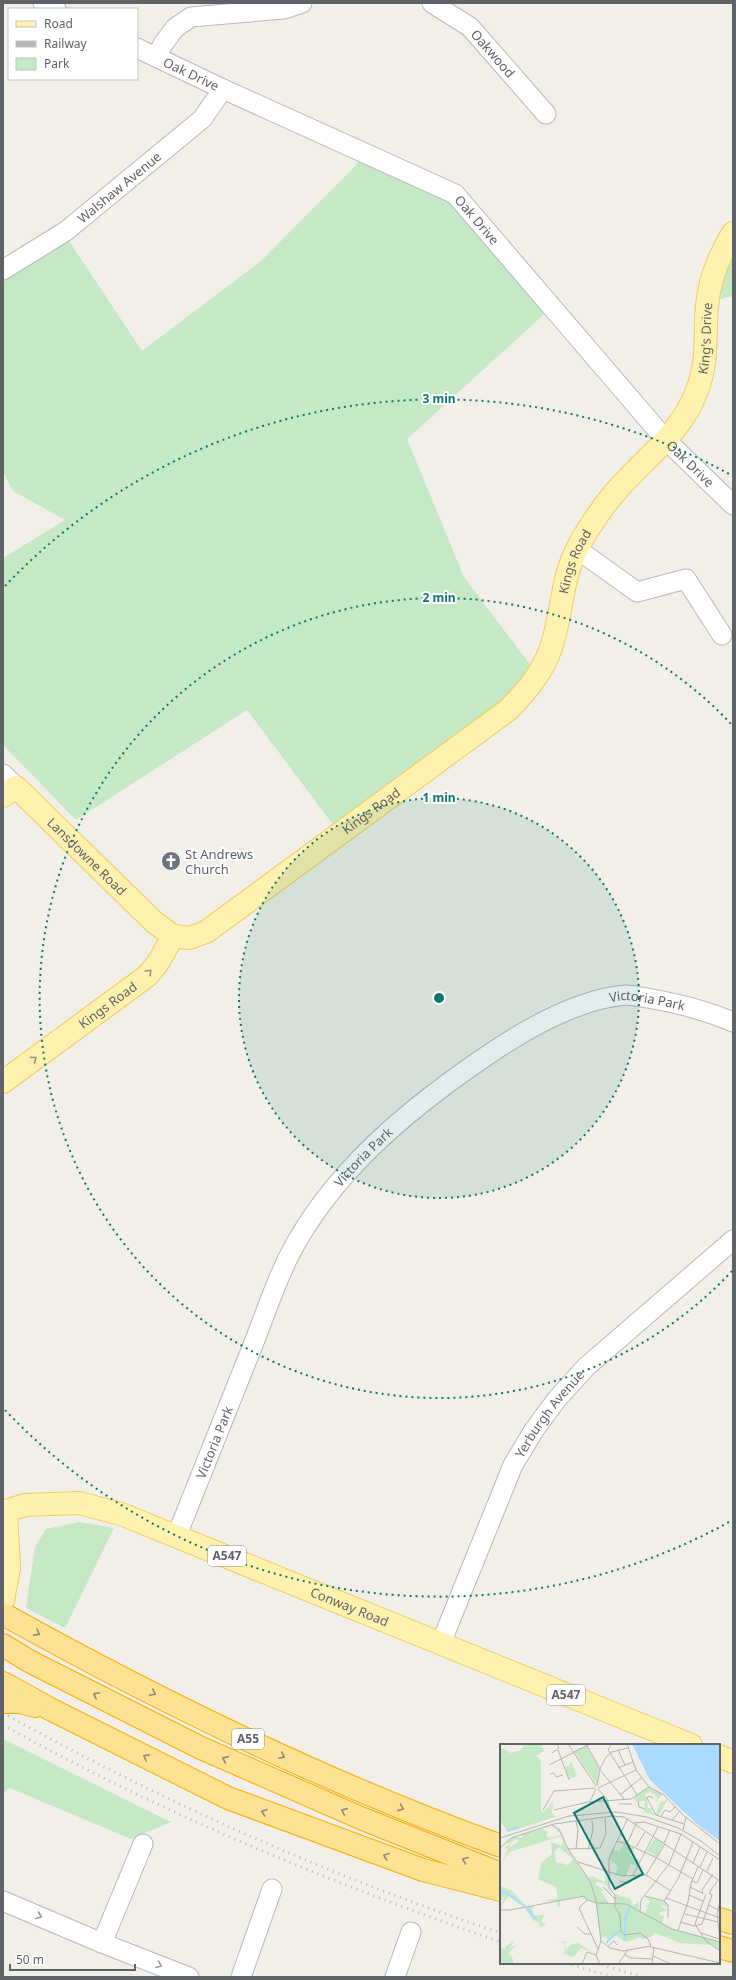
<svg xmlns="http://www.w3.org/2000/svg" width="736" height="1980" viewBox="0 0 736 1980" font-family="'Noto Sans',sans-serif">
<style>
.green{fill:#c5e8c5}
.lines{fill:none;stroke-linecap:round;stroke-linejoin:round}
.minor-casing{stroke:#b5b8bc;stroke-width:21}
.major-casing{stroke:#f2c960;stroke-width:24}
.highway-casing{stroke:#f9ab00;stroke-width:24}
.minor{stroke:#fff;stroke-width:19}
.major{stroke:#fff2af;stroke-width:22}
.highway{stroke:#fde293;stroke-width:22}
.rail{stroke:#b6b7b8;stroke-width:3;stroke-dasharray:1 5;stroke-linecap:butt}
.oneway{stroke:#979581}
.oneway2{stroke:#8e8975}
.oneway3{stroke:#979a9d}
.ring{fill:none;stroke:#0f766e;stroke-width:2;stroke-dasharray:2 4}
.labels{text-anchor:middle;stroke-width:4;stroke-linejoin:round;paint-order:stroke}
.shield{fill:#fff;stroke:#8f9295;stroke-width:1}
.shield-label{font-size:12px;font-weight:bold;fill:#5f6368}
.street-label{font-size:13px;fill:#5f6368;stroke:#fff}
.worship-label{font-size:13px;fill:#5b616d;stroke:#fff;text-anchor:start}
.inset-river{fill:none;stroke:#aadaff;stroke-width:2}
.inset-road{fill:none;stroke:#b3b3b1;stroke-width:1}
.view{fill:#0f766e;fill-opacity:0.15;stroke:#0f766e;stroke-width:2}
.inset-edge{fill:none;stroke:#5f6368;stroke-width:2}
.centre{fill:#0f766e;stroke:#fff;stroke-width:2}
.ring-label{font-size:12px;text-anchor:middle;font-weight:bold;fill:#0f766e;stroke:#fff;stroke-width:4;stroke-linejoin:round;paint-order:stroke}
</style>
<rect width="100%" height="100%" fill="#f1efe8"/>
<g class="green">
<polygon points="367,154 455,194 552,307 407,439 464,577 538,675 340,834 247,710 76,820 3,745 3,558 65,520 13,491 3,471 3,279 69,241 142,351 261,261"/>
<polygon points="733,253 733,296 720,299 722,281"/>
<polygon points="79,1522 114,1528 65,1628 26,1608 35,1547 46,1529"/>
<polygon points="3,1739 171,1822 131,1839 10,1788 3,1793"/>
</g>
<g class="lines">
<g class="minor-casing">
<g id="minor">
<polyline points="43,3 56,9"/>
<path id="s1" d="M432,3L470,27L546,114"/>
<path id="s2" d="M137,48L223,89L455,194L665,439L733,505"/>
<polyline points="157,57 163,44 175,28 191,17 284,9 302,3"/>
<path id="s3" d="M3,270L66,231L202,119L223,89"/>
<polyline points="577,549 637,592 686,579 722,635"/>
<polyline points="3,774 16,787"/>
<path id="s4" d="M177,1535C202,1472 228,1409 253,1345C265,1315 275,1283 290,1254C332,1173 405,1112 479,1061C519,1033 576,999 626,995C632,995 640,997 647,998C677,1003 705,1010 733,1022"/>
<path id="s5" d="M441,1643L513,1465L534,1430L557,1399L586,1367L733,1240"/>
<polyline points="3,1901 102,1943 189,1977"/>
<polyline points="102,1943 143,1844"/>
<polyline points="241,1977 272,1889"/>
<polyline points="395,1977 411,1932"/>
</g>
</g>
<g class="major-casing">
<g id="major">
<path id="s6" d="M3,796L16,787L154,922L173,936"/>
<path id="s7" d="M173,936L189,938L206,932L508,710C526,692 542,673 551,648C562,616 561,580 577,549C585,533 601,509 612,496C640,462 681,434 696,393C709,361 704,339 707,306C709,279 719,256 733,233"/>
<path id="s8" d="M3,1082L147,976L158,963L173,936"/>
<path id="s9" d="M6,1511L25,1505L79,1503L121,1514L691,1745"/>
<polyline points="3,1600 9,1568 6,1511"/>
<polyline points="719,1756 733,1762"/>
</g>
</g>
<g class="highway-casing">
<g id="highway">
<path d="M3,1614C163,1703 329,1784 501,1846"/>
<polyline points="3,1645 29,1661 201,1748 363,1819 501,1874"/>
<polyline points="3,1683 52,1710 228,1798 423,1870 501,1890"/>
<polyline points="3,1702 20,1702 35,1706"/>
<polyline points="719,1919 733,1923"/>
<polyline points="719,1947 733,1951"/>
</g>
</g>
<use href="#minor" class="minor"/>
<use href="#major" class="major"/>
<use href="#highway" class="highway"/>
<g class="rail">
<path d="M3,1713C161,1801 329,1876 501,1933"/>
<path d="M3,1725C161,1813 330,1883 501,1942"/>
<polyline points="566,1963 613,1977"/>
<polyline points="596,1963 642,1977"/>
</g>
</g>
<defs><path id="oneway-chevron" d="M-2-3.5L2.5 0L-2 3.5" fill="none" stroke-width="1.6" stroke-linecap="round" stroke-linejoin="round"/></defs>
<g class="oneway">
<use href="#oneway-chevron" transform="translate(149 972) rotate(-46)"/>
<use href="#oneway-chevron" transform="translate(34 1059) rotate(-37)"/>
</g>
<g class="oneway2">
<use href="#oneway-chevron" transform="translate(37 1633) rotate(29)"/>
<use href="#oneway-chevron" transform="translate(153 1693) rotate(26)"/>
<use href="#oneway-chevron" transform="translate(96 1695) rotate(-153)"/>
<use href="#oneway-chevron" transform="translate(282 1756) rotate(26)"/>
<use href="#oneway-chevron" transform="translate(146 1757) rotate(-153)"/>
<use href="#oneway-chevron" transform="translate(225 1759) rotate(-156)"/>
<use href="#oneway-chevron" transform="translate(401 1808) rotate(23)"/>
<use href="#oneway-chevron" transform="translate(344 1811) rotate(-156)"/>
<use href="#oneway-chevron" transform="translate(264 1812) rotate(-160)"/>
<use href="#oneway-chevron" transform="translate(386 1856) rotate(-160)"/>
<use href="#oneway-chevron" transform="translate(465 1860) rotate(-158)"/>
</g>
<g class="oneway3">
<use href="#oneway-chevron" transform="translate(39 1916) rotate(23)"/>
<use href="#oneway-chevron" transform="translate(159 1965) rotate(21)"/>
</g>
<circle cx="439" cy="998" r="200" fill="#0f766e" fill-opacity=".12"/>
<g class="ring">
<circle cx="439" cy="998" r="200"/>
<path d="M732 1271A400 400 0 1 1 732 725"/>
<path d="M729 1522A599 599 0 0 1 5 1410M5 586A599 599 0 0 1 729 474"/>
</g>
<defs>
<g id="church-disc" transform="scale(1)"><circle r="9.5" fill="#6b7280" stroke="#fff"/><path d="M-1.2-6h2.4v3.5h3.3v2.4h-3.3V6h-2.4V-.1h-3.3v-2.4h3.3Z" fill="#fff"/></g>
</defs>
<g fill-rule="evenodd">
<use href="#church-disc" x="171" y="861"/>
</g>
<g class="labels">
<g class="shield">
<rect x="208" y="1546" width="38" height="20" rx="3"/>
<rect x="547" y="1685" width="38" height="20" rx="3"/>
<rect x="232" y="1729" width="32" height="20" rx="3"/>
</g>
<g class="shield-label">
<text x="227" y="1560">A547</text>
<text x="566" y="1699">A547</text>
<text x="248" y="1743">A55</text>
</g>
<g class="street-label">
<text dy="5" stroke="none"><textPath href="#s1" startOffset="80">Oakwood</textPath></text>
<text dy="5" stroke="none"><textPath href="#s2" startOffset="60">Oak Drive</textPath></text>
<text dy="5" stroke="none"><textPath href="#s3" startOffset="143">Walshaw Avenue</textPath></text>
<text dy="5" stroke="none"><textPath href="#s2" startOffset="384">Oak Drive</textPath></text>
<text dy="5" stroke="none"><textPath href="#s7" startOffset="841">King's Drive</textPath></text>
<text dy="5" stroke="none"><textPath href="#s2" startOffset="708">Oak Drive</textPath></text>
<text dy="5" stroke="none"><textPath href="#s7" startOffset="575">Kings Road</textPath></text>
<text dy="5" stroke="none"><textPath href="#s7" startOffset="239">Kings Road</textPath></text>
<text dy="5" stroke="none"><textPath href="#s6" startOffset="115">Lansdowne Road</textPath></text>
<text dy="5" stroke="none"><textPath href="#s4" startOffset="760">Victoria Park</textPath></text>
<text dy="5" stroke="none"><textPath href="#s8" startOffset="130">Kings Road</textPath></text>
<text dy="5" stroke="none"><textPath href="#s4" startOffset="425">Victoria Park</textPath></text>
<text dy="5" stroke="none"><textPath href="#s5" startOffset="255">Yerburgh Avenue</textPath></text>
<text dy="5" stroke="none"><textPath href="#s4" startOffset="100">Victoria Park</textPath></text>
<text dy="5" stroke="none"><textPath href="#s9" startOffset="364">Conway Road</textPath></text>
</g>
<g class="worship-label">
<text x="185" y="859">St Andrews<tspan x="185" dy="15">Church</tspan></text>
</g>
</g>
<g transform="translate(500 1744)">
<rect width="220" height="220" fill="#f1efe8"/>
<path d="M25,0H41L44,7L34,13H38L41,18V65L43,69L54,56L49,67L54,58L52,68L55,73L8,88L0,76V3L11,9L21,6ZM86,2L99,24L97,41L74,7ZM71,16L77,32L69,35L65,23L70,21ZM149,43L163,50L155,59L157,54L154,50L150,48L144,50L147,53L148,64H153L151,68L154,69L156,70L160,59L168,55L158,72L144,68L145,57H136L133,54ZM52,82L59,86L64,94L67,105L88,134L93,132L104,138L106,136L103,133L109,134V143L113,149L106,146L109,144L104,139L97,138L95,140L103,146L101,147L109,160H115V150L130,155L133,162L139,157L138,165L145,169L148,164L145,161L148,162L150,158L146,153L167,159V163L160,160L167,167L160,168L159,171L164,172L162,179L172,185L220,198V207L212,201L180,199L155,189L151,193L144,195L140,193L127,198L114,191L108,197L107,193L101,194L96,159L79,152L60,156V163L57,162V157H46L58,154L57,148L56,143L38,135L42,118L52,110L51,98L62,102V97L66,103L62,92L9,108L0,122L8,106L5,103L9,101L11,103L19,97L16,95L9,100L7,98L10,95L17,92L19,94L23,93L22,90L43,85L48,88L46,91L48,94L62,91ZM59,103L73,115L68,121L56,118L54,108ZM155,93L164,99L157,113L147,107ZM124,100L135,104L130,111L140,116L136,122L131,120L126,132L116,130L118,122L109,115L113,105L119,108ZM0,142L12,147L25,161L24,163L9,152L0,163L5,151L0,158ZM34,162L32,166L34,172L44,171L41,178L46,181L41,183L38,178L33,176L25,164ZM14,197L10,204L18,200L8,209L12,213L14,220H0V204L5,205V203ZM59,197L66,198V203L64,208L70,201L78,199L94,209L81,204L73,213L64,210L62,214L66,200Z" fill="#c5e8c5" fill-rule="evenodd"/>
<path d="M132,0H220V97L197,80L150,36Z" fill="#aadaff"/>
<path class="inset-river" d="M7,87L19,83M0,145L25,162M27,164L36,175M124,177L130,163M124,197L126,173M106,199L120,186"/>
<path class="inset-road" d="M68,0L96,42M86,0L100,25M112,0L108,5L110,9L137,51M127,0L136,26L149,43L164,51L183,71L220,100M58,6L69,36M118,6L125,21M52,9L59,4L57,0M49,21L90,0M118,24L133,18M100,26L125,56M50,30L54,29L56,33L63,31M97,42L100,25L106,13L112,8L127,4M98,44L136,26M98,45L107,55L111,69M121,50L141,34M153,54L149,52L147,54L156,71L184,80M90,57L96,45M138,57L139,63L145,65M88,58L131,55L149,43M119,60H132M43,66L54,47L95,44M54,66L88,58M161,72L165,66L170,68L175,63M172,76L180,67M76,77L78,87L76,105M134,79L144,78L181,90L220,116M52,81L59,85L68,105L90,137L96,156L101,197M183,86L186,73M0,94L69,72L116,68L147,73L178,84L201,97L220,112M117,97L127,100L136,80M164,99L170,86M127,100L157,114L193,135M136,103L145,88M0,104L11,94L54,80L112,72L124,73L220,137M68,105L100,104L106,90L105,74M88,106L93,86L92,76M78,118L122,132L146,131L171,147M193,119L200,103M200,123L207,108M207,127L213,114M133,131L158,83M146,131L165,100M120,137L129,139L136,131M192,137L197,139L203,126M103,143L115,155M190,143L202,149M209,149L218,136M203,150L202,146L213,130M206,150L195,180L205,196L220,207M189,151L203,157M145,152L164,157L178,135L193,98M166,154L220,174M87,156L79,164L98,205M164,157L168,161V174M209,161L220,167M0,166H10L84,152L87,156L97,159L126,160L172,185L220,198M140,167L141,156L169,120L181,90M185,170L218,178M180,178L194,182L202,180L212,151L209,149M77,183L85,190H91M178,186L188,158L191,139L198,123M201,189L219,195M220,198L217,169L220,158M108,202L114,197L117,201M151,203L220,219M125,211L131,214L153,215M153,212L171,220M82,220L87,208L96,211M100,220L96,211L101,197L110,204L123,207L151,202L148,195L140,189L125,191L121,188L120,171L115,163V151L109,143V114L128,74M118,220L127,207M152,220L154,203"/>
<path class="view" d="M103,53L143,130L115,145L74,69Z"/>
<rect width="220" height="220" class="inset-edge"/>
</g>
<circle cx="439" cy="998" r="6" class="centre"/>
<g class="ring-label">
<text x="439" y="403">3 min</text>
<text x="439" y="602">2 min</text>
<text x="439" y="802">1 min</text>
</g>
<rect width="736" height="1980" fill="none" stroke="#5f6368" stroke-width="8"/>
<rect x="8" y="8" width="130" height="72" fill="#ffffff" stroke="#bfc1c3"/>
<rect x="16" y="21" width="20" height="6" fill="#fff2af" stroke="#bfc1c3"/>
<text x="44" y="28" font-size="12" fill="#5f6368">Road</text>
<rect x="16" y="41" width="20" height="6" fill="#b6b7b8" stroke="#bfc1c3"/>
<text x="44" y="48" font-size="12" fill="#5f6368">Railway</text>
<rect x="16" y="58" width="20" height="12" fill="#c5e8c5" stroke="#bfc1c3"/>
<text x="44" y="68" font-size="12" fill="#5f6368">Park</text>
<path d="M10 1964v6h125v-6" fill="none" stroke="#5f6368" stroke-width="2"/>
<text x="16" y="1964" font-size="12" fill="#5f6368" stroke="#ffffff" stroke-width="3" paint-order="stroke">50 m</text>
</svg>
